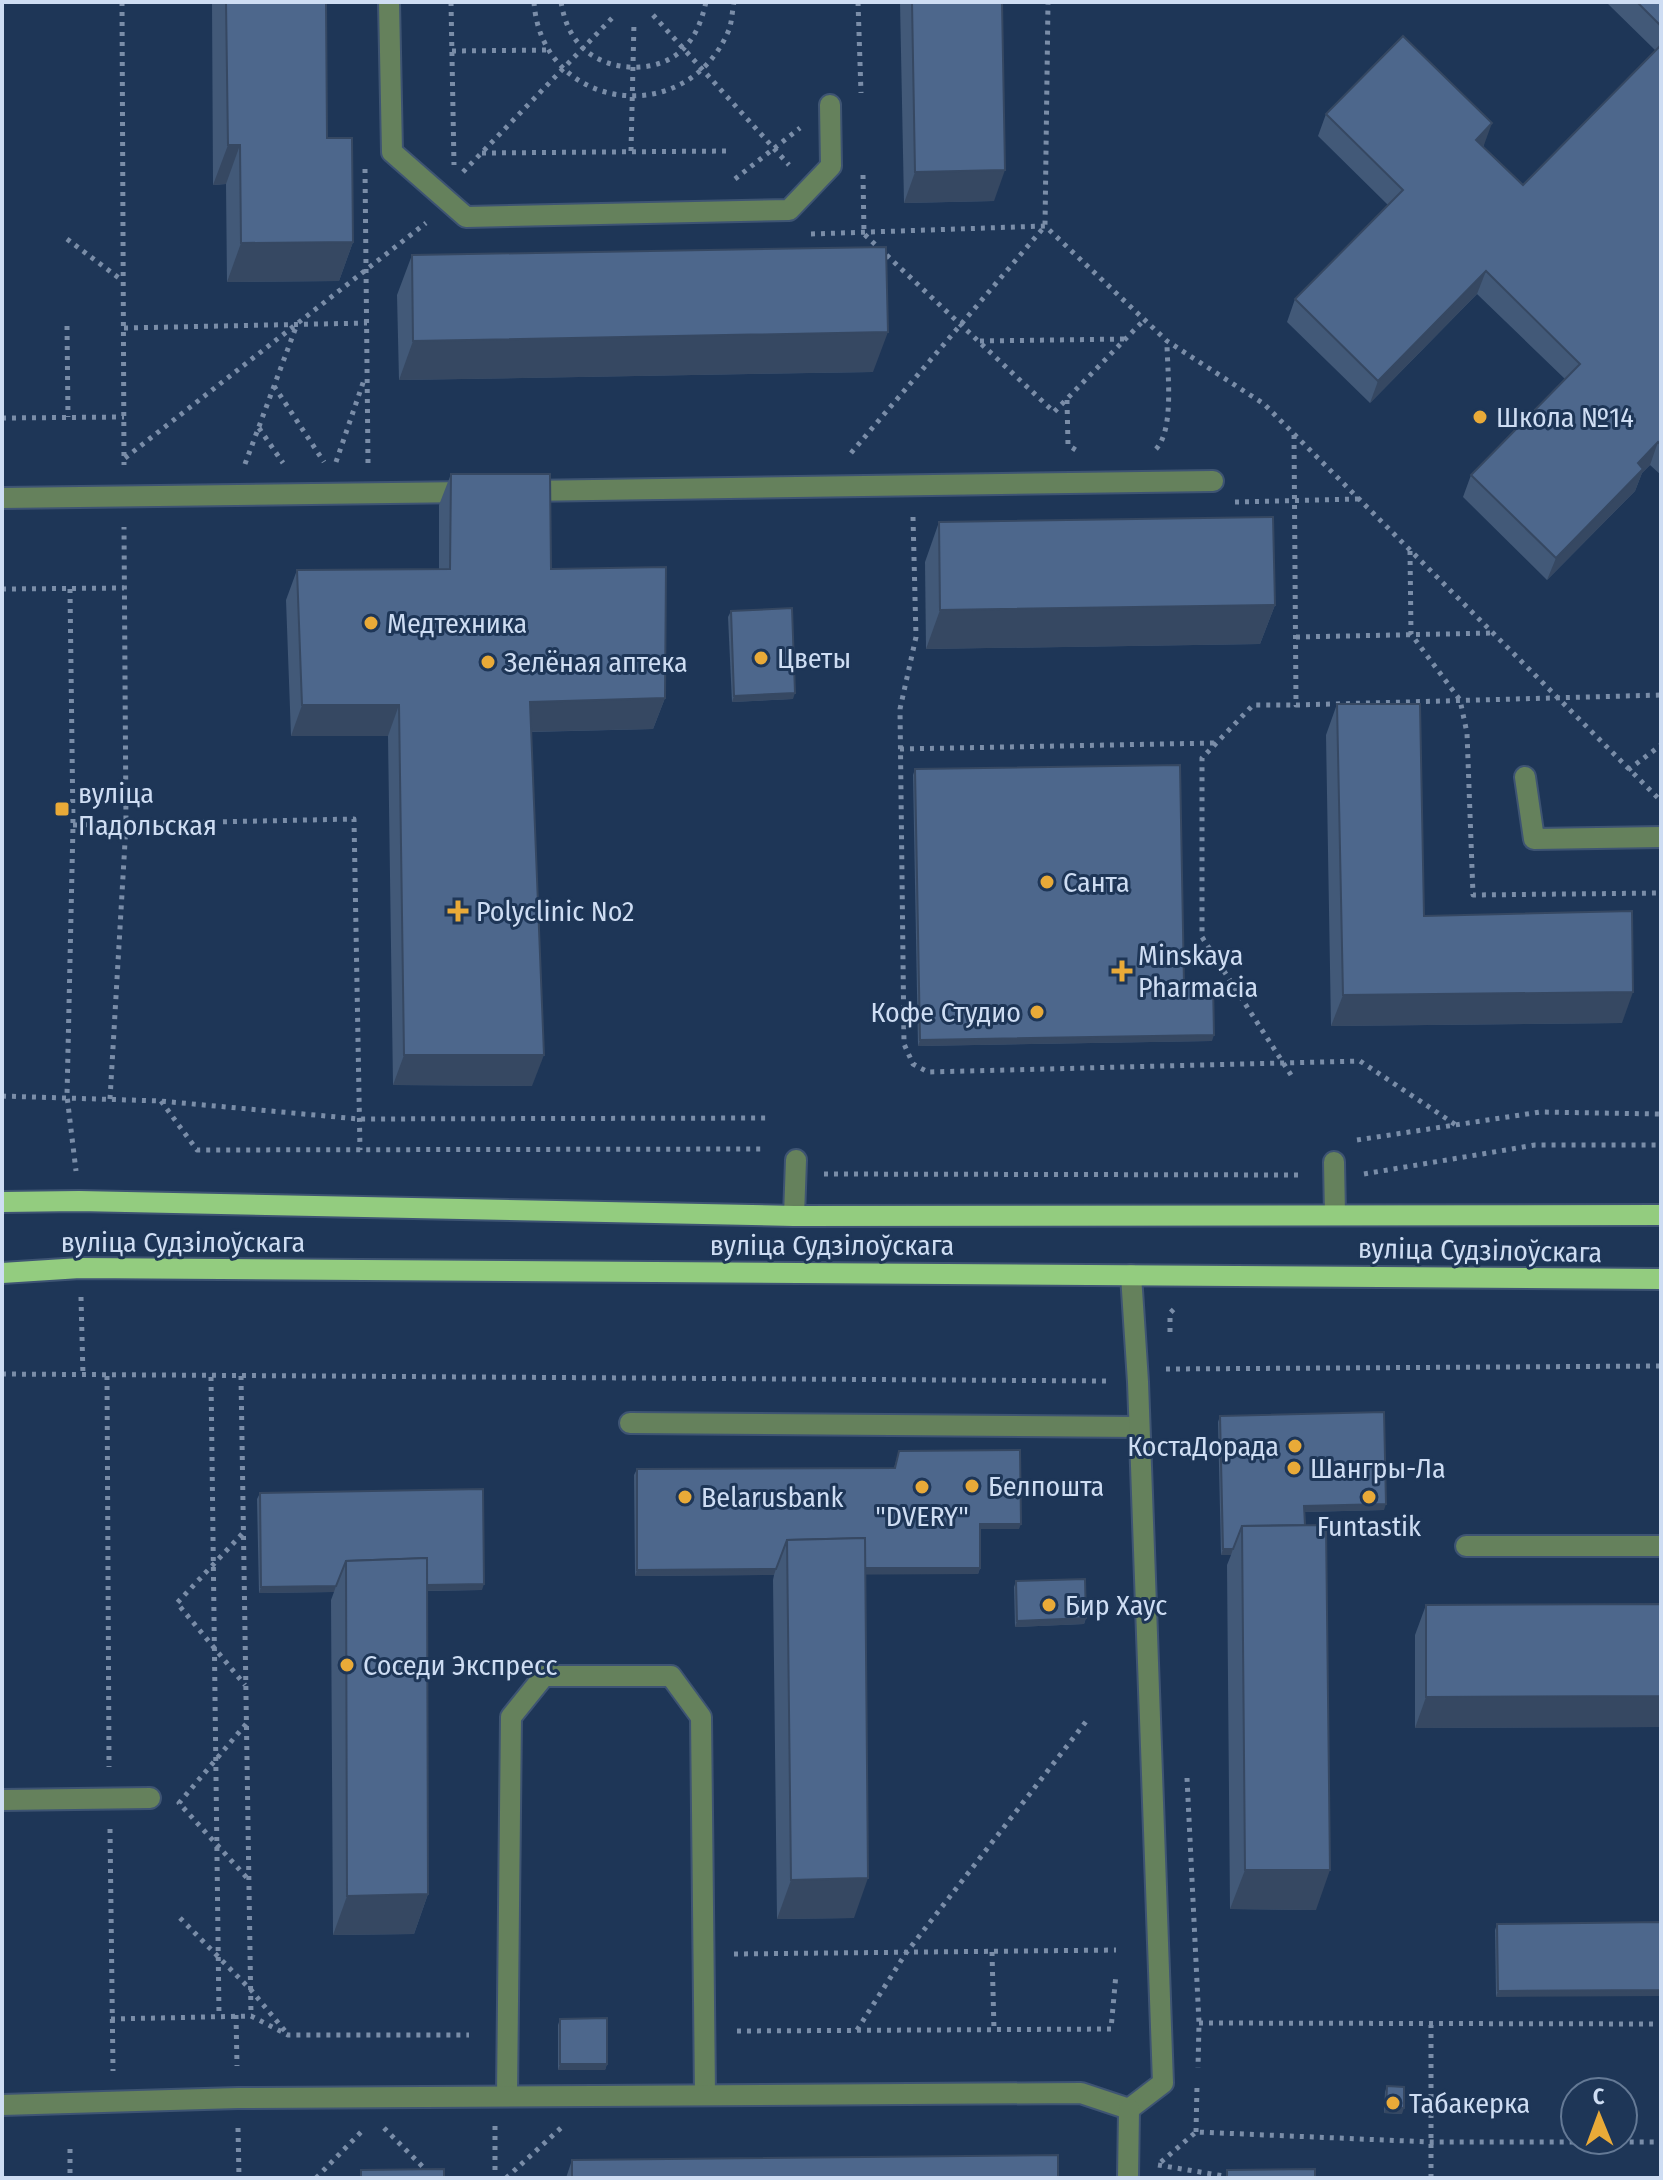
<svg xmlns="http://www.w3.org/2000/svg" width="1663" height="2180" viewBox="0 0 1663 2180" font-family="'Fira Sans Condensed',sans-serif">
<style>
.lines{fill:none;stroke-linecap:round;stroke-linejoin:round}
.minor-casing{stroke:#3e5473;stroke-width:24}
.major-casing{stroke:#3e5473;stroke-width:24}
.path{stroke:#7a8da8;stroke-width:5;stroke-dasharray:4 6;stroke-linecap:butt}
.minor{stroke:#65815c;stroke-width:20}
.major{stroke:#93cc7f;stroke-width:20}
.wall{fill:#425978}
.shaded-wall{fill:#364862}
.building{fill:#4d678c;stroke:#364862;stroke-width:2}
.poi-dot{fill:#e9aa38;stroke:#1e3657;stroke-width:3}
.labels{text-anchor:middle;stroke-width:6;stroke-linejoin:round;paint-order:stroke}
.poi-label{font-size:28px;fill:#ceddf3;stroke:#1e3657;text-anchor:start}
.street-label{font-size:28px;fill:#ceddf3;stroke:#1e3657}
</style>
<rect width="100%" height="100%" fill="#1e3657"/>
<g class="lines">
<g class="minor-casing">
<g id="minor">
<polyline points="389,2 392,152 466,217 789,210 831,166 830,105"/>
<polyline points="525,491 1213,481"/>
<polyline points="2,498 469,492"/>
<polyline points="1525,777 1534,839 1661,837"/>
<polyline points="1334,1162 1335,1215"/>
<polyline points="794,1216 796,1160"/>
<polyline points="630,1423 1139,1427"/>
<polyline points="1466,1546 1661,1546"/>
<polyline points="2,1800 150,1798"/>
<polyline points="507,2096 511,1717 544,1676 671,1676 701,1717 705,2095"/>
<polyline points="2,2105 238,2098 1081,2093 1129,2109 1163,2083 1138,1382 1131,1275"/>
<polyline points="1128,2178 1129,2109"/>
</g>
</g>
<g class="major-casing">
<g id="major">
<polyline points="2,1202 79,1201 794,1216 1661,1215"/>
<polyline points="2,1273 80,1268 1661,1279"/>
</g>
</g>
<g class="path">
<polyline points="122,2 124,465"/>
<polyline points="451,2 454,165"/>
<path d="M534,2C541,110 685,131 728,32C732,24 732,11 734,2"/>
<path d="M561,2C564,19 569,34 582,47C607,73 660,75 685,47C697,34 702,19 706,2"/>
<polyline points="858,2 861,93"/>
<polyline points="653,15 789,165"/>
<polyline points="452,51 549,50"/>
<polyline points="631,151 634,22"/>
<polyline points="482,153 728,151"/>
<polyline points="365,169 368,463"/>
<polyline points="463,172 615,15"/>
<polyline points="863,175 864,234 1054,412 1144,320"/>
<polyline points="735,179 800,128"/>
<polyline points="811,234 1045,226 1167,341 1264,404 1661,801"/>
<polyline points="67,239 123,281"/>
<polyline points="67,326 68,417"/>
<polyline points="124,328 367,323"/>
<polyline points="980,341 1126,339"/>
<polyline points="274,386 324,462"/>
<polyline points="1067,400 1068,445 1076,450"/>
<polyline points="2,418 124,417"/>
<polyline points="259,428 283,463"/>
<polyline points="1294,435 1296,705 1661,695"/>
<path d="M1156,449C1175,429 1167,370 1167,342"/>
<polyline points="851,453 1045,226 1048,2"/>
<polyline points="125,458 426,223"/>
<polyline points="336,462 365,377"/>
<polyline points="245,464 296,327"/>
<polyline points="1235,502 1360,499"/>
<polyline points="913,517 916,637 900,709 904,1044 913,1064 928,1072 1360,1061 1456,1125"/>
<polyline points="1410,551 1411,634 1460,700 1467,733 1473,895 1661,893"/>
<polyline points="2,589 124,588"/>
<polyline points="70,589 73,825 67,1096 76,1171"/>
<polyline points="1296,637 1494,633"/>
<polyline points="900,749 1215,743"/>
<polyline points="1628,770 1661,745"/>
<polyline points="73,825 354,819 360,1150"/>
<polyline points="1291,1075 1202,937 1202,758 1253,705 1296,705"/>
<polyline points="2,1096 160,1101 359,1119 767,1118"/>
<polyline points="110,1099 126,825 124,527"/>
<polyline points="161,1101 197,1150 766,1149"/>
<polyline points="1357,1140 1540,1112 1661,1114"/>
<polyline points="824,1174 1302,1175"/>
<polyline points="1364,1174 1535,1145 1661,1145"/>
<polyline points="81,1297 83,1376"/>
<polyline points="1170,1332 1170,1313 1175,1308"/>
<polyline points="1166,1369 1661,1366"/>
<polyline points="2,1374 1107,1381"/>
<polyline points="107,1376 109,1767"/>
<polyline points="241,1376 251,2016"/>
<polyline points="211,1377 219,2016"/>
<polyline points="242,1534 177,1603 245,1685"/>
<polyline points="246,1724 179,1803 248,1879"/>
<polyline points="1187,1778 1199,2023 1198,2068"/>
<polyline points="110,1829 113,2071"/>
<polyline points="180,1918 251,1990 285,2031"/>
<polyline points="992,1952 994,2030"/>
<polyline points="734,1954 1116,1950"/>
<polyline points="236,2015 237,2066"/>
<polyline points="111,2019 251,2016 288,2035 469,2035"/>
<polyline points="1199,2023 1661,2024"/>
<polyline points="857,2030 906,1953 1088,1719"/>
<polyline points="737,2031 1111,2029 1116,1974"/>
<polyline points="495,2126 495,2178"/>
<polyline points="238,2128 239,2178"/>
<polyline points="384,2128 434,2178"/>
<polyline points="1196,2132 1197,2086"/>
<polyline points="70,2149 70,2178"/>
<polyline points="1161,2162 1196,2132 1431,2142 1661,2142"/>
<polyline points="1158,2165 1236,2178"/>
<polyline points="316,2178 365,2128"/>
<polyline points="506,2178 561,2128"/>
<polyline points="1431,2178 1431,2025"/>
</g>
<use href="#minor" class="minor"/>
<use href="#major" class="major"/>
</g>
<g class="wall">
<polygon points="212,2 326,2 327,138 353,242 339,281 227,282 226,184 213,185"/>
<polygon points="900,2 1002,2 994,201 904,203"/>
<polygon points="1606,2 1661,2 1661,475 1650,465 1642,473 1635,491 1547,580 1463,497 1471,475 1565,379 1477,294 1370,403 1287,322 1295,299 1388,205 1318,136 1326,114 1484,145 1483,147 1523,185 1656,51"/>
<polygon points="412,255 873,372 399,380 397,295"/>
<polygon points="451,474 551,569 665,698 653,729 531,732 532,1086 393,1085 388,736 291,736 286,600 297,570 439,569 439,505"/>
<polygon points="939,522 1275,605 1260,644 926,649 925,562"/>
<polygon points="731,611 793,699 732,702 728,617"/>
<polygon points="1337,704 1424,916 1622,1023 1331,1026 1326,735"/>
<polygon points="915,769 1184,984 1212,1041 918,1046 913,775"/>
<polygon points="1220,1416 1384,1510 1305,1512 1316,1910 1230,1909 1227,1565 1231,1555 1221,1555 1218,1422"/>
<polygon points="899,1451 1019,1529 980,1529 980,1568 978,1574 865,1574 854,1918 777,1919 773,1580 774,1575 635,1576 634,1475 637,1469 894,1468"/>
<polygon points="260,1493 482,1590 427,1591 428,1894 414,1934 333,1935 331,1600 334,1592 259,1593 257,1499"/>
<polygon points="1016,1581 1086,1618 1084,1624 1015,1627 1014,1587"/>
<polygon points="1661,1604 1661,1727 1415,1728 1415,1635 1426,1605"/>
<polygon points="1661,1922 1496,1997 1495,1930 1497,1924"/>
<polygon points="560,2019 607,2064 605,2070 558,2070 558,2025"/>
<polygon points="1387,2086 1402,2114 1384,2113 1385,2092"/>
<polygon points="572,2160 1058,2178 566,2178"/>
</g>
<g class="shaded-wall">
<polygon points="1492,123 1484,145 1468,162 1476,140"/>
<polygon points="228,145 240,145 226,184 213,185"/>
<polygon points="1005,170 994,201 904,203 915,172"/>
<polygon points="353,242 339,281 227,282 241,243"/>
<polygon points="1486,271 1477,294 1370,403 1378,381"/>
<polygon points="888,332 873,372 399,380 413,341"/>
<polygon points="1658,442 1650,465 1642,473 1635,491 1547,580 1556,558 1638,463"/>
<polygon points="1275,605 1260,644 926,649 940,610"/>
<polygon points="795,693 793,699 732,702 734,696"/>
<polygon points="665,698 653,729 519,732 530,702"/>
<polygon points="302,705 399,705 388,736 291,736"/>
<polygon points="1633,992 1622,1023 1331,1026 1343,995"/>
<polygon points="1214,1035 1212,1041 918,1046 920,1040"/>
<polygon points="404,1055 544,1055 532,1086 393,1085"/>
<polygon points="1386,1504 1384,1510 1302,1512 1304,1506"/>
<polygon points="980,1524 1021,1524 1019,1529 978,1529"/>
<polygon points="1223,1549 1233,1549 1231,1555 1221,1555"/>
<polygon points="980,1568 978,1574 787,1575 787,1569"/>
<polygon points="776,1569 774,1575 635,1576 637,1570"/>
<polygon points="484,1584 482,1590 346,1592 346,1586"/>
<polygon points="336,1586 334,1592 259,1593 261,1587"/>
<polygon points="1086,1618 1084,1624 1015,1627 1017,1621"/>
<polygon points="1661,1696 1661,1727 1415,1728 1426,1697"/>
<polygon points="1245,1870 1330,1870 1316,1910 1230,1909"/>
<polygon points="868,1878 854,1918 777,1919 791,1880"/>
<polygon points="428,1894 414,1934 333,1935 347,1896"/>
<polygon points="1661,1990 1661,1996 1496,1997 1498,1991"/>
<polygon points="560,2064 607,2064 605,2070 558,2070"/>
<polygon points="1386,2107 1404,2108 1402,2114 1384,2113"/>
</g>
<g class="building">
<polygon points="226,2 326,2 327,138 352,138 353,242 241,243 240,145 228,145"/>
<polygon points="912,2 1002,2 1005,170 915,172"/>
<polygon points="1637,2 1661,2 1661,26"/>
<polygon points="1403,36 1492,123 1476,140 1523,185 1661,45 1661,445 1658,442 1638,463 1643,469 1556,558 1471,475 1580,364 1486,271 1378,381 1295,299 1403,190 1326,114"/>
<polygon points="886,247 888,332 413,341 412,255"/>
<polygon points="451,474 550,474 551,569 666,567 665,698 530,702 544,1055 404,1055 399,705 302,705 297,570 450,569"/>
<polygon points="1273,517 1275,605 940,610 939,522"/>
<polygon points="792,608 795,693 734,696 731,611"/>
<polygon points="1337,704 1420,704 1424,916 1632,911 1633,992 1343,995"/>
<polygon points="1180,765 1184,984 1213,983 1214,1035 920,1040 915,769"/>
<polygon points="1384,1412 1386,1504 1304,1506 1305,1525 1242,1526 1233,1549 1223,1549 1220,1416"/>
<polygon points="1020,1450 1021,1524 980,1524 980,1568 865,1568 865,1538 787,1540 776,1569 637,1570 637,1469 895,1468 899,1451"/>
<polygon points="483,1489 484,1584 427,1585 427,1558 346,1561 336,1586 261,1587 260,1493"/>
<polygon points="1326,1525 1330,1870 1245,1870 1242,1526"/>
<polygon points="865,1538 868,1878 791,1880 787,1540"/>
<polygon points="427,1558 428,1894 347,1896 346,1561"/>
<polygon points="1085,1579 1086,1618 1017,1621 1016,1581"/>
<polygon points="1661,1604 1661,1696 1426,1697 1426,1605"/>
<polygon points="1661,1922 1661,1990 1498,1991 1497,1924"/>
<polygon points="607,2018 607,2064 560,2064 560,2019"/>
<polygon points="1387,2086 1404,2087 1404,2108 1386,2107"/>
<polygon points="1058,2155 1058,2178 572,2178 572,2160"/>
<polygon points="444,2169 444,2178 361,2178 361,2170"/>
<polygon points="1315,2169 1315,2178 1227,2178 1227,2170"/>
</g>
<g class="poi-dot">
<circle cx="1480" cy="417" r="8"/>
<circle cx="371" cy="623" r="8"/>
<circle cx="761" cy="658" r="8"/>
<circle cx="488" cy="662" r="8"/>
<rect x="54" y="801" width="16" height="16" rx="4"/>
<circle cx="1047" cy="882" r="8"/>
<path d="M454 899h8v8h8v8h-8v8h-8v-8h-8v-8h8z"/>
<path d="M1118 959h8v8h8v8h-8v8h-8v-8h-8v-8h8z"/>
<circle cx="1037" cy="1012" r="8"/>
<circle cx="1295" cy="1446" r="8"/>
<circle cx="1294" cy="1468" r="8"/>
<circle cx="972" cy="1486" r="8"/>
<circle cx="922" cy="1487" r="8"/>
<circle cx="685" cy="1497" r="8"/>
<circle cx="1369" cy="1497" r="8"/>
<circle cx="1049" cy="1605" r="8"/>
<circle cx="347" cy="1665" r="8"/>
<circle cx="1393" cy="2103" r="8"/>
</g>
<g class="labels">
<g class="poi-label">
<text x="1496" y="427">Школа №14</text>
<text x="387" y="633">Медтехника</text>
<text x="777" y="668">Цветы</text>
<text x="504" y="672">Зелёная аптека</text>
<text x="78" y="803">вуліца<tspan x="78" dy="32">Падольская</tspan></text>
<text x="1063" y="892">Санта</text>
<text x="476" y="921">Polyclinic No2</text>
<text x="1138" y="965">Minskaya<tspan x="1138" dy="32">Pharmacia</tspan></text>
<text x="1021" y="1022" text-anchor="end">Кофе Студио</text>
<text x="1279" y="1456" text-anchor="end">КостаДорада</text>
<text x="1310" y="1478">Шангры-Ла</text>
<text x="988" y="1496">Белпошта</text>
<text x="701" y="1507">Belarusbank</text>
<text x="922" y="1526" text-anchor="middle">"DVERY"</text>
<text x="1369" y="1536" text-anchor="middle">Funtastik</text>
<text x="1065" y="1615">Бир Хаус</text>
<text x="363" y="1675">Соседи Экспресс</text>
<text x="1409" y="2113">Табакерка</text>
</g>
<g class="street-label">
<text x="183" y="1252">вуліца Судзілоўскага</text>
<text x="832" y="1255">вуліца Судзілоўскага</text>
<text transform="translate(1480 1250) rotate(1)" y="10">вуліца Судзілоўскага</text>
</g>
</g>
<rect width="1663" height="2180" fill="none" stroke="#ceddf3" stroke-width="8"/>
<g transform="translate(1599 2116) rotate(359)"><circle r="38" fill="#1e3657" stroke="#647995" stroke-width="2"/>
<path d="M0-6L14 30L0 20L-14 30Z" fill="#e9aa38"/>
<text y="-12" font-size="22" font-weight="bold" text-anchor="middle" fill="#ceddf3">С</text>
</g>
</svg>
